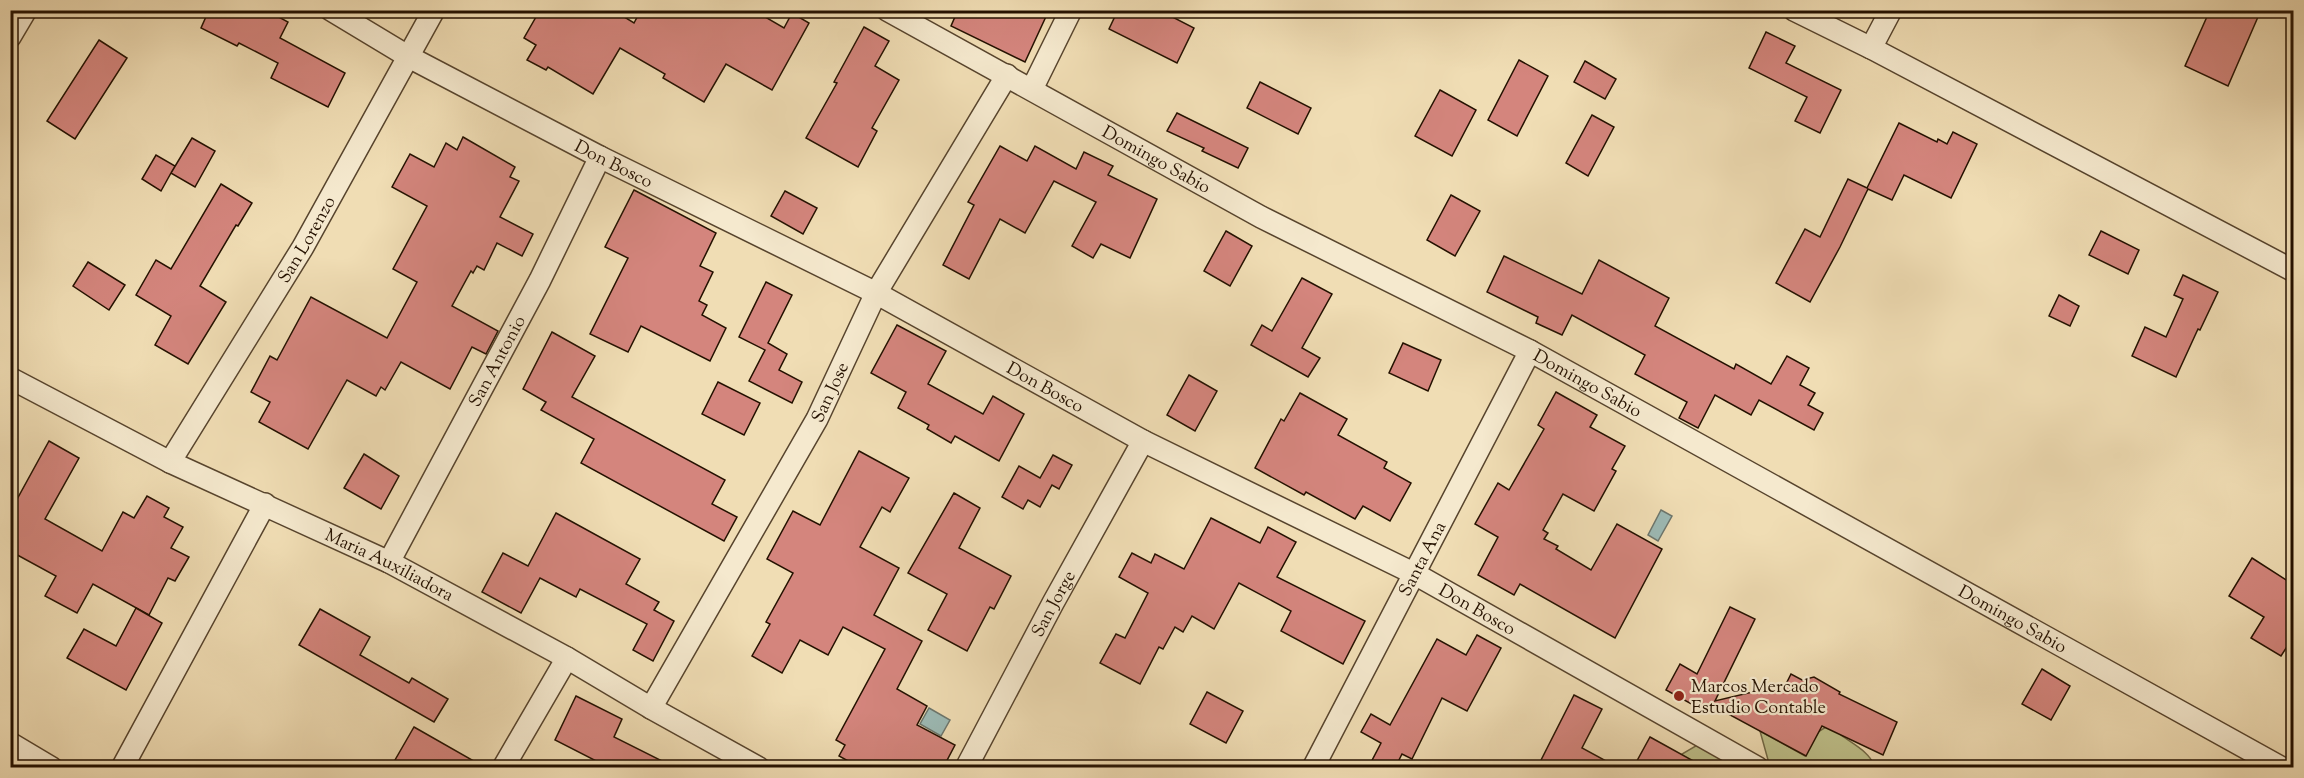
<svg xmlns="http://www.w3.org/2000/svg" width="2304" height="778" viewBox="0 0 2304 778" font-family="'Sorts Mill Goudy',serif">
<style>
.green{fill:#bec08a;stroke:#716845;stroke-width:1.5}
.water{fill:#9cbab5;stroke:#6c766d;stroke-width:1.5}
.building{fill:#d4857d;stroke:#241100;stroke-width:1.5}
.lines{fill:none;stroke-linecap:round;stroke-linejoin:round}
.street-casing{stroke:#57442d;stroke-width:24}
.street{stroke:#f5e9ce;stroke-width:21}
.poi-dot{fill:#8f2418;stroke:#f5e9ce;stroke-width:2}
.labels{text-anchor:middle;stroke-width:4.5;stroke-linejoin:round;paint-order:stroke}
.street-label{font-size:18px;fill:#241100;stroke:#f5e9ce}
.poi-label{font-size:18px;fill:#241100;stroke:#f5e9ce;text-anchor:start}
</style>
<rect width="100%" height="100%" fill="#f0ddb4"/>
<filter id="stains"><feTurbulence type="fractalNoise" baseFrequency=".00333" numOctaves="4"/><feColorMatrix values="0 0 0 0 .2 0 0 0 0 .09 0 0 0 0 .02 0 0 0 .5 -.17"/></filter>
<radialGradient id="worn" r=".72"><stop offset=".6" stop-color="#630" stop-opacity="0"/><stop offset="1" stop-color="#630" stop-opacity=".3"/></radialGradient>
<g class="green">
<path d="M1832,723C1835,727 1837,732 1841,735C1851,743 1872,753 1874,767H1770L1760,731L1805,756L1818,732Z"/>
<polygon points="1699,744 1757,768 1675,768 1682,754"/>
</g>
<g class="water">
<polygon points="1661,510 1672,516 1658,541 1648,535"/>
<polygon points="929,708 950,720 941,736 920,724"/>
</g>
<g class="building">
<polygon points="209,10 266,10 288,22 280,38 345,73 328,107 271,78 278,63 239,43 237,46 201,28"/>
<polygon points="540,10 613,10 634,23 641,10 753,10 784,28 792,13 809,23 772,90 726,64 704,102 663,78 665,74 620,48 593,94 548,67 546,70 527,60 536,45 524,38"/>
<polygon points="958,10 1049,10 1025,62 951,26"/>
<polygon points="1118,10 1159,10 1194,28 1177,63 1109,29"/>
<polygon points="2210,10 2261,10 2228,86 2185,66"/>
<polygon points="864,27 889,41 875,66 899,80 872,128 877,131 858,167 806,138 837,83 834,82"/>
<polygon points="1766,32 1795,46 1786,63 1841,90 1820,133 1795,121 1807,97 1749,68"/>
<polygon points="99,40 127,58 75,139 47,121"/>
<polygon points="1519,60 1548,76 1517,136 1488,120"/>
<polygon points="1585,61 1616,79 1605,99 1574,82"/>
<polygon points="1260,82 1311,108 1298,134 1247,108"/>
<polygon points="1440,90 1476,110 1452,156 1415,136"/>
<polygon points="1177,113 1248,148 1238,168 1202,151 1204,148 1167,131"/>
<polygon points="1592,115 1614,127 1588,176 1566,163"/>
<polygon points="1899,123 1937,142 1938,139 1947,144 1953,132 1977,144 1951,198 1904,175 1892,200 1868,189 1840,247 1810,302 1776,283 1805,229 1820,237 1848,179 1867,188"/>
<polygon points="463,137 515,167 510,177 519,181 500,217 533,234 522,256 497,243 484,270 477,266 473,273 471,271 452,306 498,331 486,354 472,347 450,389 401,362 385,390 381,387 376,396 347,380 308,449 259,422 270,402 251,392 270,356 277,360 311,297 387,338 417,282 393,269 427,206 392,187 410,154 434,167 446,143 457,150"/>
<polygon points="192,138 215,151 195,187 171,173 161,191 142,179 156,155 175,166 171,173"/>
<polygon points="1000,146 1027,161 1035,146 1076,169 1084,152 1113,166 1108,175 1157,199 1130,258 1101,244 1093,258 1072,246 1096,202 1054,181 1025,233 1000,219 969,279 943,265 974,205 968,202"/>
<polygon points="221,184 252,203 238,226 236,225 200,286 226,302 188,364 155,345 171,316 136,295 156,260 171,269"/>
<polygon points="634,190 716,233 700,266 713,272 699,301 707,305 702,315 726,328 710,361 641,326 628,352 590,334 628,258 605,247"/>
<polygon points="785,191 817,208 803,234 771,216"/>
<polygon points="1451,195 1480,211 1455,256 1427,240"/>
<polygon points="1226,231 1252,246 1230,286 1204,271"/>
<polygon points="2101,231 2139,250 2128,274 2089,255"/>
<polygon points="1504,256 1582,294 1599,260 1669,298 1655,326 1734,369 1736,364 1771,384 1787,356 1809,368 1800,385 1815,393 1808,405 1823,413 1814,430 1759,400 1751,415 1715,395 1698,428 1679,418 1687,402 1635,374 1645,355 1572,315 1562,335 1536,323 1538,317 1487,292"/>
<polygon points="88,262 125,285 109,310 73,286"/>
<polygon points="2183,275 2218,292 2200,330 2198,329 2176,377 2132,356 2145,327 2166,337 2183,299 2174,295"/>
<polygon points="1302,278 1332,294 1302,348 1320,358 1308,377 1251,345 1262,325 1272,331"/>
<polygon points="766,282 792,295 768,343 787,354 779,370 802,382 792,403 749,381 765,350 739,337"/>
<polygon points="2059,295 2079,306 2070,326 2049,316"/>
<polygon points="897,325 946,351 928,384 983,414 993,396 1024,414 999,461 955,436 951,443 927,429 929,425 898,408 906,392 871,373"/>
<polygon points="552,332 595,356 572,397 725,480 712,504 737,517 724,541 581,463 594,439 541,410 546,402 523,389"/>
<polygon points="1403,343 1441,360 1428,391 1389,373"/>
<polygon points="1189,375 1217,391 1195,431 1167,415"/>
<polygon points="718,382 760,403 744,435 702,414"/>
<polygon points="1556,392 1597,415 1590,427 1625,446 1612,469 1616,471 1594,511 1563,494 1543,530 1548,533 1544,539 1558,546 1556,549 1591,570 1617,524 1662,549 1615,638 1520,584 1514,595 1478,575 1498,537 1475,524 1498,483 1509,490 1544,429 1538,425"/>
<polygon points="1300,393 1347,419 1338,435 1387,462 1384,468 1411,483 1390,521 1363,506 1355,519 1306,492 1304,495 1255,468 1281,419 1284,421"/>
<polygon points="49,441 79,458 45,519 102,551 123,512 134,518 147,496 169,508 164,517 183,527 171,548 189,557 175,581 168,578 149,615 93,584 77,613 45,596 56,576 10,551 10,512"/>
<polygon points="859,451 909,478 890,512 882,507 860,547 899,568 874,615 922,641 897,689 927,706 917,725 955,745 943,768 861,768 839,756 845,745 836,740 885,649 843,627 828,655 800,640 782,673 752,656 770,624 766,622 793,573 767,559 793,511 820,525"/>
<polygon points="364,454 399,476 381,509 344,488"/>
<polygon points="1053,455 1072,465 1059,489 1052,485 1040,507 1028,500 1023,509 1002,497 1019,466 1040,478"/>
<polygon points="954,493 980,508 959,548 1011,576 994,609 990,607 967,651 928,630 947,594 908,573"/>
<polygon points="556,513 640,559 626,584 659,602 654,610 674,621 653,661 633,650 647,624 580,589 576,597 540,578 521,613 482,592 503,553 528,566"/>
<polygon points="1211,518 1260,543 1268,527 1296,542 1277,577 1365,621 1343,664 1281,631 1291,611 1239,583 1214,629 1192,616 1183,632 1175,627 1163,649 1159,647 1140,684 1100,663 1116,634 1125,638 1148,593 1119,577 1132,553 1151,563 1155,554 1184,569"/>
<polygon points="2252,558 2294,585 2294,636 2281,656 2251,638 2264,617 2229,596"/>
<polygon points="1730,607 1755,619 1715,701 1786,684 1791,674 1802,680 1814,677 1840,692 1839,694 1897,722 1883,755 1822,726 1806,756 1710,704 1706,712 1666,690 1680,664 1697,674"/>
<polygon points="136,608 162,623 126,690 67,658 84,629 116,646"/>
<polygon points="320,609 370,637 360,655 409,683 412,678 448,699 434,722 299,645"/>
<polygon points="1477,635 1501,648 1467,711 1442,698 1412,759 1402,754 1395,768 1368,768 1381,743 1361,732 1371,714 1390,725 1437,639 1466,655"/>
<polygon points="2042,669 2070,686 2051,720 2022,704"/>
<polygon points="1207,692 1243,711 1226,743 1190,724"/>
<polygon points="1574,695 1602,709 1582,748 1619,768 1537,768"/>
<polygon points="576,696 622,719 614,737 676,768 610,768 555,740"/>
<polygon points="414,727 486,768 407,768 395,760"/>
<polygon points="1650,737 1706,768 1633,768"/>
</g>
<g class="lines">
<g class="street-casing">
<g id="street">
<path id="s1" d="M331,10L409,57L600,157L876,293L1143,441L1415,574L1758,768"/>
<path id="s2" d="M887,10L1261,217L1530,351L2282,768"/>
<polyline points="1794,10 1871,48 2294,271"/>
<polyline points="10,37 26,10"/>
<polyline points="1871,48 1891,10"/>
<polyline points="1032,89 1071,10"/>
<path id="s3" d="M10,378L170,462L389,562L567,658L651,708L759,768"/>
<path id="s4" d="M170,462L303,247L434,10"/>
<path id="s5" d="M389,562L540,280L600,157"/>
<path id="s6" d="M651,708L817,419L876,293L1007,75"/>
<polyline points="10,743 52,768"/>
<polyline points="122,768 265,504"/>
<polyline points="503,768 567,658"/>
<path id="s7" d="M966,768L1053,603L1143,441"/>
<path id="s8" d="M1313,768L1530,351"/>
</g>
</g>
<use href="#street" class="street"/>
</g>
<circle class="poi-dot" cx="1679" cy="696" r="6"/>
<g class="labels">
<g class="street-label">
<text dy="6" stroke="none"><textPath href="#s2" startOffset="308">Domingo Sabio</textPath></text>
<text dy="6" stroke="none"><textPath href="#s1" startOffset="322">Don Bosco</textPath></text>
<text dy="6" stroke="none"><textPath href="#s4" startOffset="261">San Lorenzo</textPath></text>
<text dy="6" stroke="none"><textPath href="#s5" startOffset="228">San Antonio</textPath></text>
<text dy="6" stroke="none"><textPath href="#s2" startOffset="794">Domingo Sabio</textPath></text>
<text dy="6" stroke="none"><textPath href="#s1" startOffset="808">Don Bosco</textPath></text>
<text dy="6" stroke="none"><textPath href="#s6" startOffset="363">San Jose</textPath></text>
<text dy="6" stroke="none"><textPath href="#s8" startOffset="236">Santa Ana</textPath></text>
<text dy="6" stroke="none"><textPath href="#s3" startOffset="423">Maria Auxiliadora</textPath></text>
<text dy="6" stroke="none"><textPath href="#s7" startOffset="186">San Jorge</textPath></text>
<text dy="6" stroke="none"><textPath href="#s1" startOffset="1294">Don Bosco</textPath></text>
<text dy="6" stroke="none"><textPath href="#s2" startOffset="1280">Domingo Sabio</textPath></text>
</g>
<g class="poi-label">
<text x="1691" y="692">Marcos Mercado<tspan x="1691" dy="21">Estudio Contable</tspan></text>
</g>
</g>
<rect width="2304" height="778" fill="none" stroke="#f0ddb4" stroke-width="36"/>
<rect x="12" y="12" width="2280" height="754" fill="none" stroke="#241100" stroke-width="3"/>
<rect x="18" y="18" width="2268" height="742" fill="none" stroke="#241100" stroke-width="1.5"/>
<rect width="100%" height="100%" filter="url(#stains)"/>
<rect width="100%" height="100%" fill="url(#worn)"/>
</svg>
